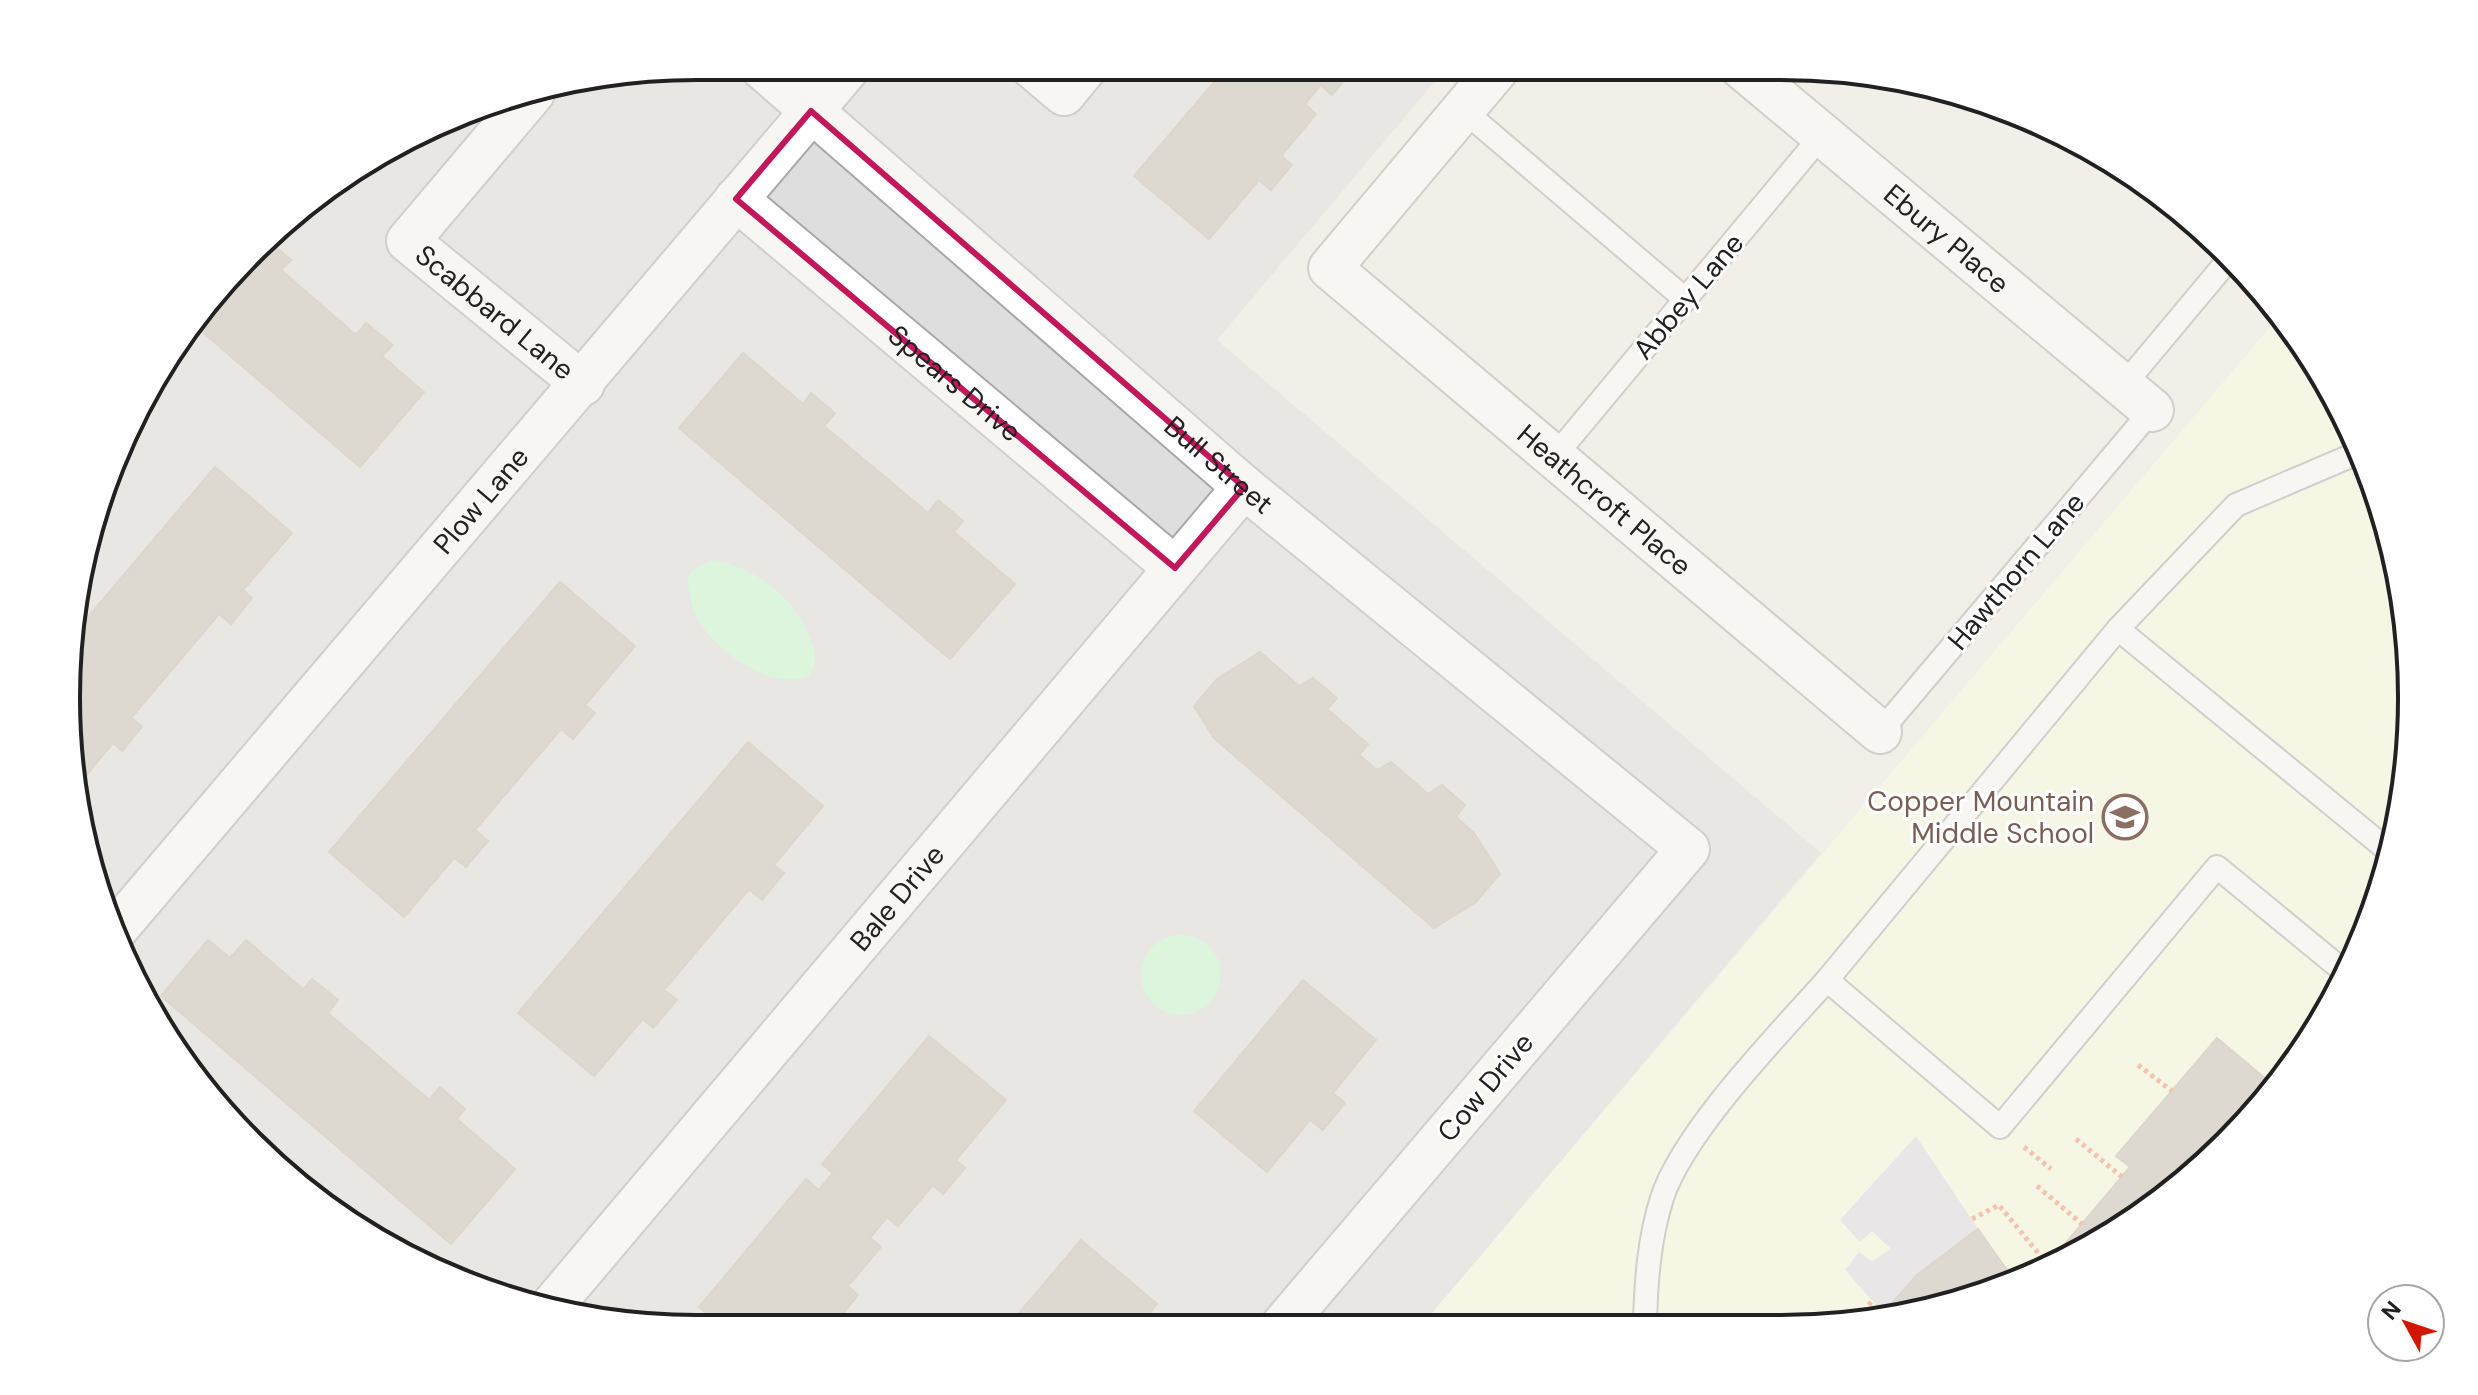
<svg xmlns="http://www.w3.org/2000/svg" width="2478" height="1395" viewBox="0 0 2478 1395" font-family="'DM Sans',sans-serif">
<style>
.residential{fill:#dfdede}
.education{fill:#fcffe3}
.park{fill:#c6fbd0}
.plaza{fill:#dddce7}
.building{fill:#c6bfb7;stroke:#c4b8aa;stroke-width:2}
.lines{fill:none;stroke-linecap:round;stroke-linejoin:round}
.service-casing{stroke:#a8a8a8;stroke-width:26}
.minor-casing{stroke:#a8a8a8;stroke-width:46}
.path{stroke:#fc8c6e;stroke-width:5;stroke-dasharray:4 4;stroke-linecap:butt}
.service{stroke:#fff;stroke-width:22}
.minor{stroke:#fff;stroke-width:42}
.marked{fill:none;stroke:#c2185b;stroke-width:6;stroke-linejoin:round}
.labels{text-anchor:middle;stroke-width:6;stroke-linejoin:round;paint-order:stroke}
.street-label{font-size:28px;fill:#212121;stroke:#fff}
.education-label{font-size:28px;fill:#785e54;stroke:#fff;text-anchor:end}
.rim{fill:none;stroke:#212121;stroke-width:4}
</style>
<rect width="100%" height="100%" fill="#f1efe8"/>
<polygon class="residential" points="698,66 1447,67 1217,340 1821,853 1422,1325 657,1328 495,1296 381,1244 222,1114 114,939 67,738 88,534 173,346 313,196 495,99"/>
<polygon class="education" points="2282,313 2347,419 2391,535 2411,657 2407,780 2378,901 2327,1014 2227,1144 2131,1223 1984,1295 1862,1324 1422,1325"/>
<g class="park">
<path d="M713,560C756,567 796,599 811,641C816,654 818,665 808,676C771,691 719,653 700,623C692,610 690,595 687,580L691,571Z"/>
<circle cx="1181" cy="975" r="40"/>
</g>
<polygon class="plaza" points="1916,1136 1978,1229 1917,1275 1882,1312 1845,1270 1859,1252 1872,1261 1891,1249 1872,1231 1860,1242 1840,1220"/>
<g class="building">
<polygon points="1227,67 1355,67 1332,95 1321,85 1305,104 1316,114 1281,156 1292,165 1271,190 1259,180 1209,239 1134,176"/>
<polygon points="270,242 291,260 281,270 356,335 366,323 393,345 382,356 424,392 360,467 193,324"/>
<polygon points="743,353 803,404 811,393 835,413 824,426 928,513 938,500 963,521 954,532 1015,584 950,659 679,428"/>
<polygon points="215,467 292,533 243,590 252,598 231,624 219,614 131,718 142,727 122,751 113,743 78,785 67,738 78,629"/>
<polygon points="560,582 635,646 585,705 595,713 573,739 561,729 475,830 488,841 466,867 454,858 404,917 329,852"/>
<polygon points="1260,652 1299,686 1313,678 1337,698 1327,709 1368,744 1359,755 1377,770 1391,762 1428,794 1442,785 1465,805 1456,817 1474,833 1500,874 1476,902 1434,928 1214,738 1194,706 1217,679"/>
<polygon points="748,742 823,806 774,865 784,873 762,900 749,889 664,990 677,1000 653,1028 643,1019 594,1076 518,1013"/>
<polygon points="208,940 230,958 246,940 303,989 312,979 338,1000 328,1013 429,1100 440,1087 465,1109 457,1119 515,1169 451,1244 161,996"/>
<polygon points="1303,980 1376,1040 1333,1093 1345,1103 1323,1130 1310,1120 1267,1172 1194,1111"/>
<polygon points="929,1036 1006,1100 956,1160 965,1168 943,1194 933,1185 898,1226 887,1217 870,1238 881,1247 848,1286 858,1295 836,1322 826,1314 816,1327 723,1327 699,1307 806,1179 819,1190 833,1173 822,1164"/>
<polygon points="2217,1038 2273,1085 2227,1144 2131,1223 2049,1263 2130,1167 2116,1156"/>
<polygon points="1978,1229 2014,1280 1984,1295 1877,1320 1917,1275"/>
<polygon points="1081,1240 1157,1304 1139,1326 1008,1326"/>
</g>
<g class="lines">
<g class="service-casing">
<g id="service">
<polyline points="1463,110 1685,299"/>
<polyline points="2123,386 2230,258"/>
<polyline points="2360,452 2236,505 2118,629 2390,852"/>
<polyline points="1554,457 1822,135"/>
<polyline points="2118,629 1827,980 2000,1127 2217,867 2346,973"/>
<polyline points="1880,732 2152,410"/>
<path d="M1645,1324C1646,1282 1649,1239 1662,1198C1684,1131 1779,1034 1827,980"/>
</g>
</g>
<g class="minor-casing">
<g id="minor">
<path id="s1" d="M760,66L1244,487L1688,849L1282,1326"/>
<polyline points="1031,66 1064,94 1087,66"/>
<path id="s2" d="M1499,67L1330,268L1880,732"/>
<path id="s3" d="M1741,67L2152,410"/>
<path id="s4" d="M533,93L408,241L583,384"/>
<path id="s5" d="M736,199L1175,568"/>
<path id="s6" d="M113,933L850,66"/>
<path id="s7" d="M551,1307L1244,487"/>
</g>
</g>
<g class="path">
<polyline points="2138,1065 2172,1091"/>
<polyline points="2076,1139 2122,1177"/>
<polyline points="2024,1147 2051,1169"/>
<polyline points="2037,1186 2082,1224"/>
<polyline points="1972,1219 1999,1205 2047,1264"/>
<polyline points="1854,1324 1872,1301"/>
</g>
<use href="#service" class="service"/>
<use href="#minor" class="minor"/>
</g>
<path d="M0 0H2478V1395H0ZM811,111L1244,487L1175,568L736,199Z" fill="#f1efe8" fill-opacity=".55" fill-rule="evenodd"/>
<path class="marked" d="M811,111L1244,487L1175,568L736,199Z"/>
<defs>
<g id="school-ring" transform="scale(2.3)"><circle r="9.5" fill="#fff" stroke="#8d6e63" stroke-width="1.5"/><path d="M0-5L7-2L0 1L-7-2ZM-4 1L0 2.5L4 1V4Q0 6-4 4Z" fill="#8d6e63"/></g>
</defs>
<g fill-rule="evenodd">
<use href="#school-ring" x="2125" y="817"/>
</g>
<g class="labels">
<g class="street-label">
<text dy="10" stroke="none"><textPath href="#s3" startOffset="268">Ebury Place</textPath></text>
<text transform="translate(1688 296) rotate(-50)" y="10">Abbey Lane</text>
<text dy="10" stroke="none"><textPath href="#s4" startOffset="306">Scabbard Lane</textPath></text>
<text dy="10" stroke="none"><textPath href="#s5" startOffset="286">Spears Drive</textPath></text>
<text dy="10" stroke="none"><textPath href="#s1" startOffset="608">Bull Street</textPath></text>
<text dy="10" stroke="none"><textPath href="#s2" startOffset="622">Heathcroft Place</textPath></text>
<text dy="10" stroke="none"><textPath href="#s6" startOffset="568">Plow Lane</textPath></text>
<text transform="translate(2016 571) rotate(-50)" y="10">Hawthorn Lane</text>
<text dy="10" stroke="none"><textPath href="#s7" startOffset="536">Bale Drive</textPath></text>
<text transform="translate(1485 1087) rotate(-50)" y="10">Cow Drive</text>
</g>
<g class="education-label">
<text x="2094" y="811">Copper Mountain<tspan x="2094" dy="32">Middle School</tspan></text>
</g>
</g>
<path d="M0 0H2478V1395H0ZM697 80H1781A617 617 0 0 1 2398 697V698A617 617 0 0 1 1781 1315H697A617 617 0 0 1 80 698V697A617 617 0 0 1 697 80Z" fill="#fff" fill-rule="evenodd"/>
<path class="rim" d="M697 80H1781A617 617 0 0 1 2398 697V698A617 617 0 0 1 1781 1315H697A617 617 0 0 1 80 698V697A617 617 0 0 1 697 80Z"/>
<g transform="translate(2406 1323) rotate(310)"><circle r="38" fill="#ffffff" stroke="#a6a6a6" stroke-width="2"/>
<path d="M0-6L14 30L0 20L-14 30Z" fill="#d21600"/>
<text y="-12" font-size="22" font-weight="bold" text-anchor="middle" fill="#212121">N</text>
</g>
</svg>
